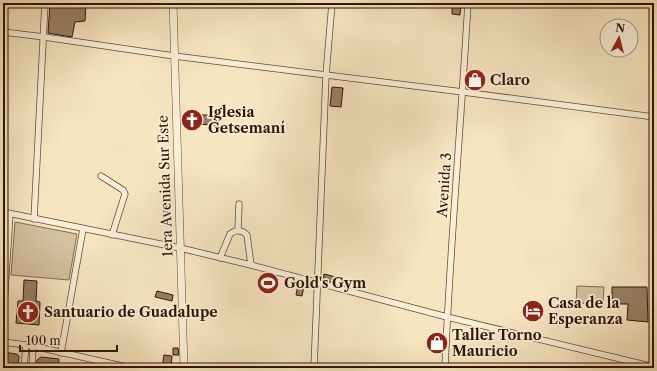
<svg xmlns="http://www.w3.org/2000/svg" width="657" height="371" viewBox="0 0 657 371" font-family="'Libre Caslon Text',serif">
<style>
.green{fill:#d6c1a0;stroke:#846a51}
.building{fill:#988065;stroke:#321302}
.lines{fill:none;stroke-linecap:round;stroke-linejoin:round}
.minor-casing{stroke:#634832;stroke-width:7}
.tertiary-casing{stroke:#634832;stroke-width:8}
.minor{stroke:#faeed6;stroke-width:5.5}
.tertiary{stroke:#faeed6;stroke-width:7}
.labels{text-anchor:middle;stroke-width:3.5;stroke-linejoin:round;paint-order:stroke}
.poi-label{font-size:14px;font-weight:bold;fill:#321302;stroke:#faeed6;text-anchor:start}
.street-label{font-size:14px;fill:#321302;stroke:#faeed6}
</style>
<rect width="100%" height="100%" fill="#f7e5c0"/>
<filter id="stains"><feTurbulence type="fractalNoise" baseFrequency=".005" numOctaves="4"/><feColorMatrix values="0 0 0 0 .2 0 0 0 0 .09 0 0 0 0 .02 0 0 0 .5 -.17"/></filter>
<radialGradient id="worn" r=".72"><stop offset=".6" stop-color="#630" stop-opacity="0"/><stop offset="1" stop-color="#630" stop-opacity=".3"/></radialGradient>
<g class="green">
<polygon points="15,222 77,234 69,280 11,275"/>
<polygon points="577,286 604,287 603,304 576,303"/>
</g>
<g class="building">
<polygon points="50,3 86,3 85,21 75,22 72,37 48,33"/>
<polygon points="452,3 461,3 460,15 452,14"/>
<polygon points="472,76 480,77 479,84 471,83"/>
<polygon points="332,87 343,88 341,107 330,106"/>
<polygon points="189,114 219,116 218,125 189,124"/>
<polygon points="324,274 336,277 335,283 323,280"/>
<polygon points="265,277 274,279 272,289 262,287"/>
<polygon points="24,280 37,281 36,301 40,302 39,325 16,323 18,301 23,301"/>
<polygon points="298,285 304,286 302,296 296,295"/>
<polygon points="612,287 647,287 648,322 627,320 628,304 612,304"/>
<polygon points="157,291 173,295 172,301 155,297"/>
<polygon points="173,348 178,348 179,355 173,355"/>
<polygon points="3,352 16,354 19,356 18,365 3,363"/>
<polygon points="164,355 172,356 171,368 162,368"/>
<polygon points="41,357 59,359 58,368 36,368 37,360"/>
</g>
<g class="lines">
<g class="minor-casing">
<g id="minor">
<polyline points="3,32 44,37 174,56 326,75 463,92 654,117"/>
<polyline points="101,176 123,190 125,194 112,235"/>
<polyline points="3,212 180,248 251,265 447,317 654,367"/>
<polyline points="34,219 45,3"/>
<polyline points="238,230 239,204"/>
<path d="M220,258L230,234C236,229 242,230 247,235L251,265"/>
<polyline points="3,322 10,214"/>
<polyline points="3,342 33,346 131,368"/>
<polyline points="61,353 83,229"/>
<polyline points="24,368 26,345"/>
<polyline points="32,368 33,346"/>
<polyline points="314,368 326,75 332,3"/>
<path d="M445,368C450,246 461,125 468,3"/>
</g>
</g>
<g class="tertiary-casing">
<polyline id="tertiary" points="173,3 184,368"/>
</g>
<use href="#minor" class="minor"/>
<use href="#tertiary" class="tertiary"/>
</g>
<defs>
<g id="shop-disc" transform="scale(1.15)"><circle r="9.5" fill="#8f2418" stroke="#faeed6"/><path d="M-5-2.5h2.3a2.7 3.5 0 0 1 5.4 0H5L5.5 6h-11ZM-1.5-2.5h3a1.5 2.3 0 0 0-3 0Z" fill="#fff"/></g>
<g id="church-disc" transform="scale(1.15)"><circle r="9.5" fill="#8f2418" stroke="#faeed6"/><path d="M-1.2-6h2.4v3.5h3.3v2.4h-3.3V6h-2.4V-.1h-3.3v-2.4h3.3Z" fill="#fff"/></g>
<g id="stadium-disc" transform="scale(1.15)"><circle r="9.5" fill="#8f2418" stroke="#faeed6"/><path d="M0-5a6.5 5 0 1 0 0 10a6.5 5 0 1 0 0-10ZM-3.5-1.8h7v3.6h-7Z" fill="#fff"/></g>
<g id="hotel-disc" transform="scale(1.15)"><circle r="9.5" fill="#8f2418" stroke="#faeed6"/><path d="M-6-4.5h1.5V1H6V5H4.5V3h-9V5H-6ZM-4 0a1.8 1.8 0 1 1 3.6 0ZM.5 0V-2.5h3Q6-2.5 6 0Z" fill="#fff"/></g>
</defs>
<g fill-rule="evenodd">
<use href="#shop-disc" x="475" y="80"/>
<use href="#church-disc" x="192" y="120"/>
<use href="#stadium-disc" x="268" y="283"/>
<use href="#hotel-disc" x="533" y="311"/>
<use href="#church-disc" x="28" y="312"/>
<use href="#shop-disc" x="437" y="343"/>
</g>
<g class="labels">
<g class="poi-label">
<text x="490" y="85">Claro</text>
<text x="208" y="117">Iglesia<tspan x="208" dy="16">Getsemaní</tspan></text>
<text x="284" y="288">Gold's Gym</text>
<text x="548" y="308">Casa de la<tspan x="548" dy="16">Esperanza</tspan></text>
<text x="44" y="317">Santuario de Guadalupe</text>
<text x="452" y="340">Taller Torno<tspan x="452" dy="16">Mauricio</tspan></text>
</g>
<g class="street-label">
<text transform="translate(444 185) rotate(-86)" y="5">Avenida 3</text>
<text transform="translate(165 186) rotate(-92)" y="5">1era Avenida Sur Este</text>
</g>
</g>
<rect width="657" height="371" fill="none" stroke="#f7e5c0" stroke-width="16"/>
<rect x="4" y="4" width="649" height="363" fill="none" stroke="#321302" stroke-width="2"/>
<rect x="8" y="8" width="641" height="355" fill="none" stroke="#321302"/>
<g transform="translate(619 38) rotate(7)"><circle r="19" fill="#faeed6" stroke="#aa9681"/>
<path d="M0-3L7 15L0 10L-7 15Z" fill="#8f2418"/>
<text y="-6" font-size="11" font-weight="bold" text-anchor="middle" fill="#321302">N</text>
</g>
<path d="M20 345v6h97v-6" fill="none" stroke="#321302" stroke-width="2"/>
<text x="26" y="345" font-size="12" fill="#321302" stroke="#faeed6" stroke-width="3" paint-order="stroke">100 m</text>
<rect width="100%" height="100%" filter="url(#stains)"/>
<rect width="100%" height="100%" fill="url(#worn)"/>
</svg>
